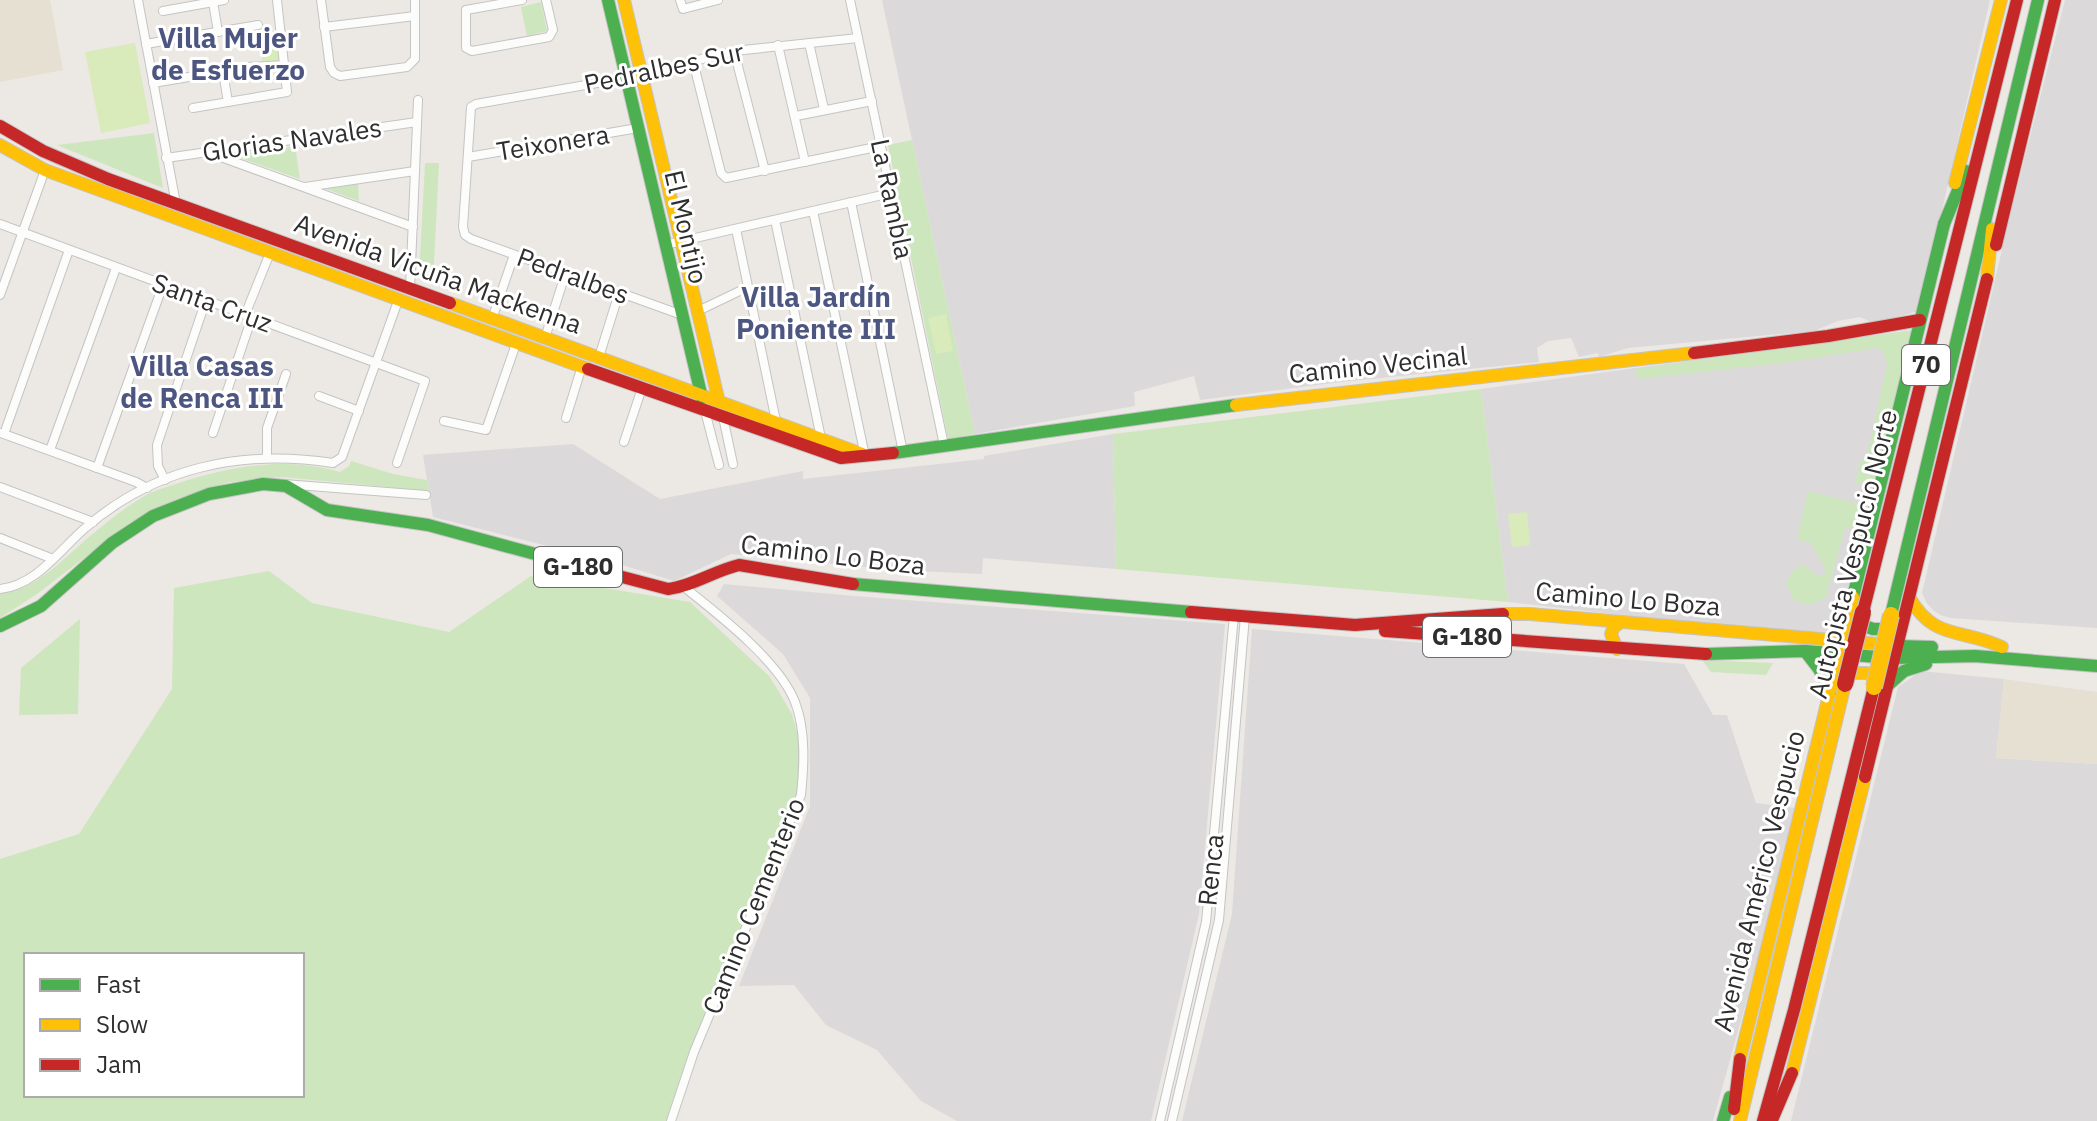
<svg xmlns="http://www.w3.org/2000/svg" width="2097" height="1121" viewBox="0 0 2097 1121" font-family="'IBM Plex Sans',sans-serif">
<style>
.industrial{fill:#dcd9db}
.education{fill:#e6e0d3}
.green{fill:#cee6be;fill-rule:evenodd}
.pitch{fill:#d9eabb}
.lines{fill:none;stroke-linecap:round;stroke-linejoin:round}
.street-casing{stroke:#c5c4c5;stroke-width:10}
.fast-casing{stroke:#c5c4c5;stroke-width:14}
.slow-casing{stroke:#c5c4c5;stroke-width:14}
.jam-casing{stroke:#c5c4c5;stroke-width:14}
.street{stroke:#fcfcfb;stroke-width:8}
.fast{stroke:#4caf50;stroke-width:12}
.slow{stroke:#ffc107;stroke-width:12}
.jam{stroke:#c62828;stroke-width:12}
.slow-bridge-casing{stroke:#c6c5c4;stroke-width:18;stroke-linecap:butt}
.jam-bridge-casing{stroke:#c6c5c4;stroke-width:18;stroke-linecap:butt}
.slow-bridge{stroke:#ffc107;stroke-width:16}
.jam-bridge{stroke:#c62828;stroke-width:16}
.labels{text-anchor:middle;stroke-width:6;stroke-linejoin:round;paint-order:stroke}
.shield{fill:#fff;stroke:#6d6d6d;stroke-width:2}
.shield-label{font-size:24px;font-weight:bold;fill:#2e2e2e}
.street-label{font-size:26px;fill:#2e2e2e;stroke:#fff}
.neighbourhood-label{font-size:28px;font-weight:bold;fill:#4d5680;stroke:#fff}
</style>
<rect width="100%" height="100%" fill="#ece8e4"/>
<g class="industrial">
<polygon points="882,0 1990,0 1919,311 1874,323 1860,317 1838,321 1814,331 1628,348 1599,357 1598,353 1579,357 1571,338 1548,341 1537,348 1539,362 1341,382 1200,400 1194,376 1134,392 1135,406 975,434"/>
<polygon points="2065,0 2097,0 2097,628 1951,618 1940,615 1933,610 1926,602 1922,593 2011,211"/>
<polygon points="1914,330 1872,487 1837,633 1701,624 1508,602 1481,389"/>
<polygon points="1113,434 1116,569 983,558 982,574 895,570 731,554 674,581 619,564 433,517 423,455 573,444 660,499 803,471 803,479 984,459 984,456"/>
<polygon points="724,584 854,596 1225,624 1199,914 1151,1121 957,1121 921,1101 877,1050 826,1025 794,985 739,986 810,806 810,698 783,654 717,596"/>
<polygon points="1252,629 1684,664 1713,715 1727,715 1756,803 1795,808 1759,956 1713,1121 1182,1121 1232,914"/>
<polygon points="1921,671 2004,679 1996,758 2097,764 2097,1121 1791,1121 1898,687"/>
</g>
<g class="education">
<polygon points="0,0 50,0 63,70 0,82"/>
<polygon points="2004,679 2097,692 2097,764 1996,758"/>
</g>
<g class="green">
<polygon points="541,2 547,31 527,36 521,7"/>
<polygon points="154,133 163,188 57,145"/>
<polygon points="912,140 975,434 948,439 888,145"/>
<polygon points="295,146 300,179 232,155"/>
<polygon points="425,163 439,163 433,283 419,276"/>
<polygon points="358,184 359,201 321,187"/>
<polygon points="1914,330 1872,487 1855,482 1861,460 1868,453 1887,364 1883,352 1877,348 1783,363 1637,379 1635,369"/>
<polygon points="1481,389 1508,602 1116,569 1113,434"/>
<path d="M351,461L393,474L427,480L429,491L282,477L229,482L175,500L131,522L37,594L0,618V593C39,590 66,555 95,532C112,518 131,503 150,493C161,488 174,485 185,481C236,465 288,457 340,472L349,466Z"/>
<path d="M1808,491L1867,506L1860,538L1846,525L1826,597C1814,606 1806,606 1793,600L1786,582L1793,571L1803,564L1820,577L1827,572L1810,542L1797,540Z"/>
<path d="M269,571L312,603L449,632L531,576L690,602L770,677L792,714L797,733L802,780L795,805L691,1048L667,1121H0V859L79,834L172,689L174,588ZM26,955H302V1095H26Z"/>
<polygon points="80,619 78,714 19,715 21,668"/>
<polygon points="1702,660 1773,663 1766,675 1711,672"/>
</g>
<g class="pitch">
<polygon points="275,31 280,61 263,64 258,34"/>
<polygon points="135,43 150,123 101,133 85,52"/>
<polygon points="946,314 953,351 936,354 928,318"/>
<polygon points="1527,512 1530,545 1512,547 1508,514"/>
</g>
<g class="lines">
<g class="street-casing">
<g id="street">
<polyline points="138,0 176,204"/>
<polyline points="321,0 330,67 334,73 340,76 407,67 415,59 415,0"/>
<polyline points="522,0 466,10 466,48 472,51 549,37 553,30 546,0"/>
<polyline points="680,0 683,9 718,0"/>
<polyline points="850,0 944,445"/>
<polyline points="213,2 218,32"/>
<polyline points="163,11 224,0"/>
<polyline points="324,27 415,16"/>
<polyline points="809,43 824,109"/>
<polyline points="146,44 258,25"/>
<polyline points="778,45 805,162"/>
<polyline points="734,51 765,171"/>
<polyline points="693,61 721,173 726,178 881,146"/>
<polyline points="223,72 228,102"/>
<polyline points="153,83 248,67 285,65"/>
<polyline points="193,108 287,92 277,0"/>
<polyline points="796,116 872,101"/>
<polyline points="207,152 413,227"/>
<polyline points="468,157 638,128"/>
<polyline points="166,158 417,122"/>
<polyline points="305,187 415,171"/>
<polyline points="851,202 903,452"/>
<polyline points="813,211 865,456"/>
<polyline points="775,220 821,438"/>
<polyline points="0,224 425,381 397,463"/>
<polyline points="736,229 776,421"/>
<polyline points="665,245 891,193"/>
<polyline points="410,289 418,100"/>
<polyline points="0,295 45,170"/>
<polyline points="698,311 748,287"/>
<polyline points="245,315 270,253"/>
<polyline points="682,315 471,239 465,235 463,227 471,107 476,104 626,78 734,51 858,38"/>
<polyline points="492,319 514,255"/>
<polyline points="545,338 565,275"/>
<polyline points="599,357 619,293"/>
<polyline points="319,396 359,411"/>
<polyline points="705,411 719,465"/>
<polyline points="723,417 733,464"/>
<polyline points="566,418 582,366"/>
<polyline points="444,421 486,430 516,344"/>
<polyline points="1,433 136,482 147,488"/>
<polyline points="213,433 252,317"/>
<polyline points="4,434 69,250"/>
<polyline points="624,442 642,388"/>
<polyline points="50,450 116,268"/>
<polyline points="267,457 267,428 286,374"/>
<polyline points="97,468 163,285"/>
<polyline points="165,480 158,466 157,445 206,300"/>
<polyline points="284,484 426,495"/>
<polyline points="0,487 93,522"/>
<polyline points="0,538 53,559"/>
<path d="M0,589C36,585 58,552 84,529C155,467 242,449 333,463L342,457L398,301"/>
<path d="M671,1121L694,1052L801,795C804,766 806,730 795,702C779,661 719,615 684,587"/>
<polyline points="1160,1121 1206,922 1234,615"/>
<polyline points="1172,1121 1219,920 1245,616"/>
</g>
</g>
<g class="fast-casing">
<g id="fast">
<polyline points="608,0 702,398"/>
<polyline points="1944,224 1966,171"/>
<polyline points="893,453 1236,405"/>
<polyline points="853,584 1191,612"/>
<polyline points="1853,597 1944,224"/>
<polyline points="1891,615 2038,0"/>
<polyline points="1854,622 1873,629 1894,629"/>
<polyline points="0,626 41,606 112,543 153,516 209,494 263,484 286,486 327,510 428,525 550,558"/>
<polyline points="1897,646 1932,647"/>
<polyline points="1805,651 1819,669 1830,692"/>
<polyline points="1706,654 1805,651 1889,658"/>
<polyline points="1894,658 1975,656 2097,666"/>
<polyline points="1887,686 1904,671 1926,664"/>
<polyline points="1723,1121 1730,1097"/>
</g>
</g>
<g class="slow-casing">
<g id="slow">
<polyline points="624,0 719,402"/>
<polyline points="0,145 45,170 588,369"/>
<polyline points="1955,183 2001,0"/>
<polyline points="1987,279 1992,229"/>
<polyline points="450,303 862,454"/>
<polyline points="1236,405 1694,353"/>
<path d="M1909,597C1934,641 1961,628 2002,647"/>
<polyline points="1503,614 1530,614 1891,645"/>
<polyline points="1617,649 1611,634 1614,627 1621,622"/>
<polyline points="1843,673 1867,673 1882,681"/>
<polyline points="1740,1059 1853,597"/>
<polyline points="1792,1073 1865,777"/>
<polyline points="1740,1121 1845,684"/>
</g>
</g>
<g class="jam-casing">
<g id="jam">
<polyline points="0,126 43,151 108,179 450,303"/>
<polyline points="1996,245 2055,0"/>
<polyline points="1694,353 1828,336 1920,320"/>
<polyline points="588,369 841,458 893,453"/>
<path d="M550,558L668,589C693,586 714,571 739,565L853,584"/>
<polyline points="1191,612 1355,625 1503,614"/>
<polyline points="1863,612 2017,0"/>
<polyline points="1385,631 1706,654"/>
<polyline points="1865,777 1987,279"/>
<polyline points="1734,1109 1740,1059"/>
<polyline points="1772,1120 1792,1073"/>
<polyline points="1763,1121 1794,1010 1874,687"/>
</g>
</g>
<use href="#street" class="street"/>
<use href="#fast" class="fast"/>
<use href="#slow" class="slow"/>
<use href="#jam" class="jam"/>
<g class="slow-bridge-casing">
<polyline id="slow-bridge" points="1874,687 1891,615"/>
</g>
<g class="jam-bridge-casing">
<polyline id="jam-bridge" points="1845,684 1863,612"/>
</g>
<use href="#slow-bridge" class="slow-bridge"/>
<use href="#jam-bridge" class="jam-bridge"/>
</g>
<g class="labels">
<g class="shield">
<rect x="1902" y="345" width="48" height="40" rx="6"/>
<rect x="534" y="547" width="88" height="40" rx="6"/>
<rect x="1423" y="617" width="88" height="40" rx="6"/>
</g>
<g class="shield-label">
<text x="1926" y="373">70</text>
<text x="578" y="575">G-180</text>
<text x="1467" y="645">G-180</text>
</g>
<g class="street-label">
<text transform="translate(664 68) rotate(-12)" y="9">Pedralbes Sur</text>
<text transform="translate(292 140) rotate(-8)" y="9">Glorias Navales</text>
<text transform="translate(553 143) rotate(-9)" y="9">Teixonera</text>
<text transform="translate(892 199) rotate(78)" y="9">La Rambla</text>
<text transform="translate(686 227) rotate(77)" y="9">El Montijo</text>
<text transform="translate(438 274) rotate(20)" y="9">Avenida Vicuña Mackenna</text>
<text transform="translate(573 276) rotate(20)" y="9">Pedralbes</text>
<text transform="translate(212 303) rotate(20)" y="9">Santa Cruz</text>
<text transform="translate(1378 365) rotate(-6)" y="9">Camino Vecinal</text>
<text transform="translate(1853 554) rotate(-76)" y="9">Autopista Vespucio Norte</text>
<text transform="translate(833 555) rotate(7)" y="9">Camino Lo Boza</text>
<text transform="translate(1628 599) rotate(5)" y="9">Camino Lo Boza</text>
<text transform="translate(1211 870) rotate(-84)" y="9">Renca</text>
<text transform="translate(1759 881) rotate(-76)" y="9">Avenida Américo Vespucio</text>
<text transform="translate(754 906) rotate(-68)" y="9">Camino Cementerio</text>
</g>
<g class="neighbourhood-label">
<text x="228" y="48">Villa Mujer<tspan x="228" dy="32">de Esfuerzo</tspan></text>
<text x="816" y="307">Villa Jardín<tspan x="816" dy="32">Poniente III</tspan></text>
<text x="202" y="376">Villa Casas<tspan x="202" dy="32">de Renca III</tspan></text>
</g>
</g>
<rect x="24" y="953" width="280" height="144" fill="#ffffff" stroke="#ababab" stroke-width="2"/>
<rect x="40" y="979" width="40" height="12" fill="#4caf50" stroke="#ababab" stroke-width="2"/>
<text x="96" y="993" font-size="24" fill="#2e2e2e">Fast</text>
<rect x="40" y="1019" width="40" height="12" fill="#ffc107" stroke="#ababab" stroke-width="2"/>
<text x="96" y="1033" font-size="24" fill="#2e2e2e">Slow</text>
<rect x="40" y="1059" width="40" height="12" fill="#c62828" stroke="#ababab" stroke-width="2"/>
<text x="96" y="1073" font-size="24" fill="#2e2e2e">Jam</text>
</svg>
